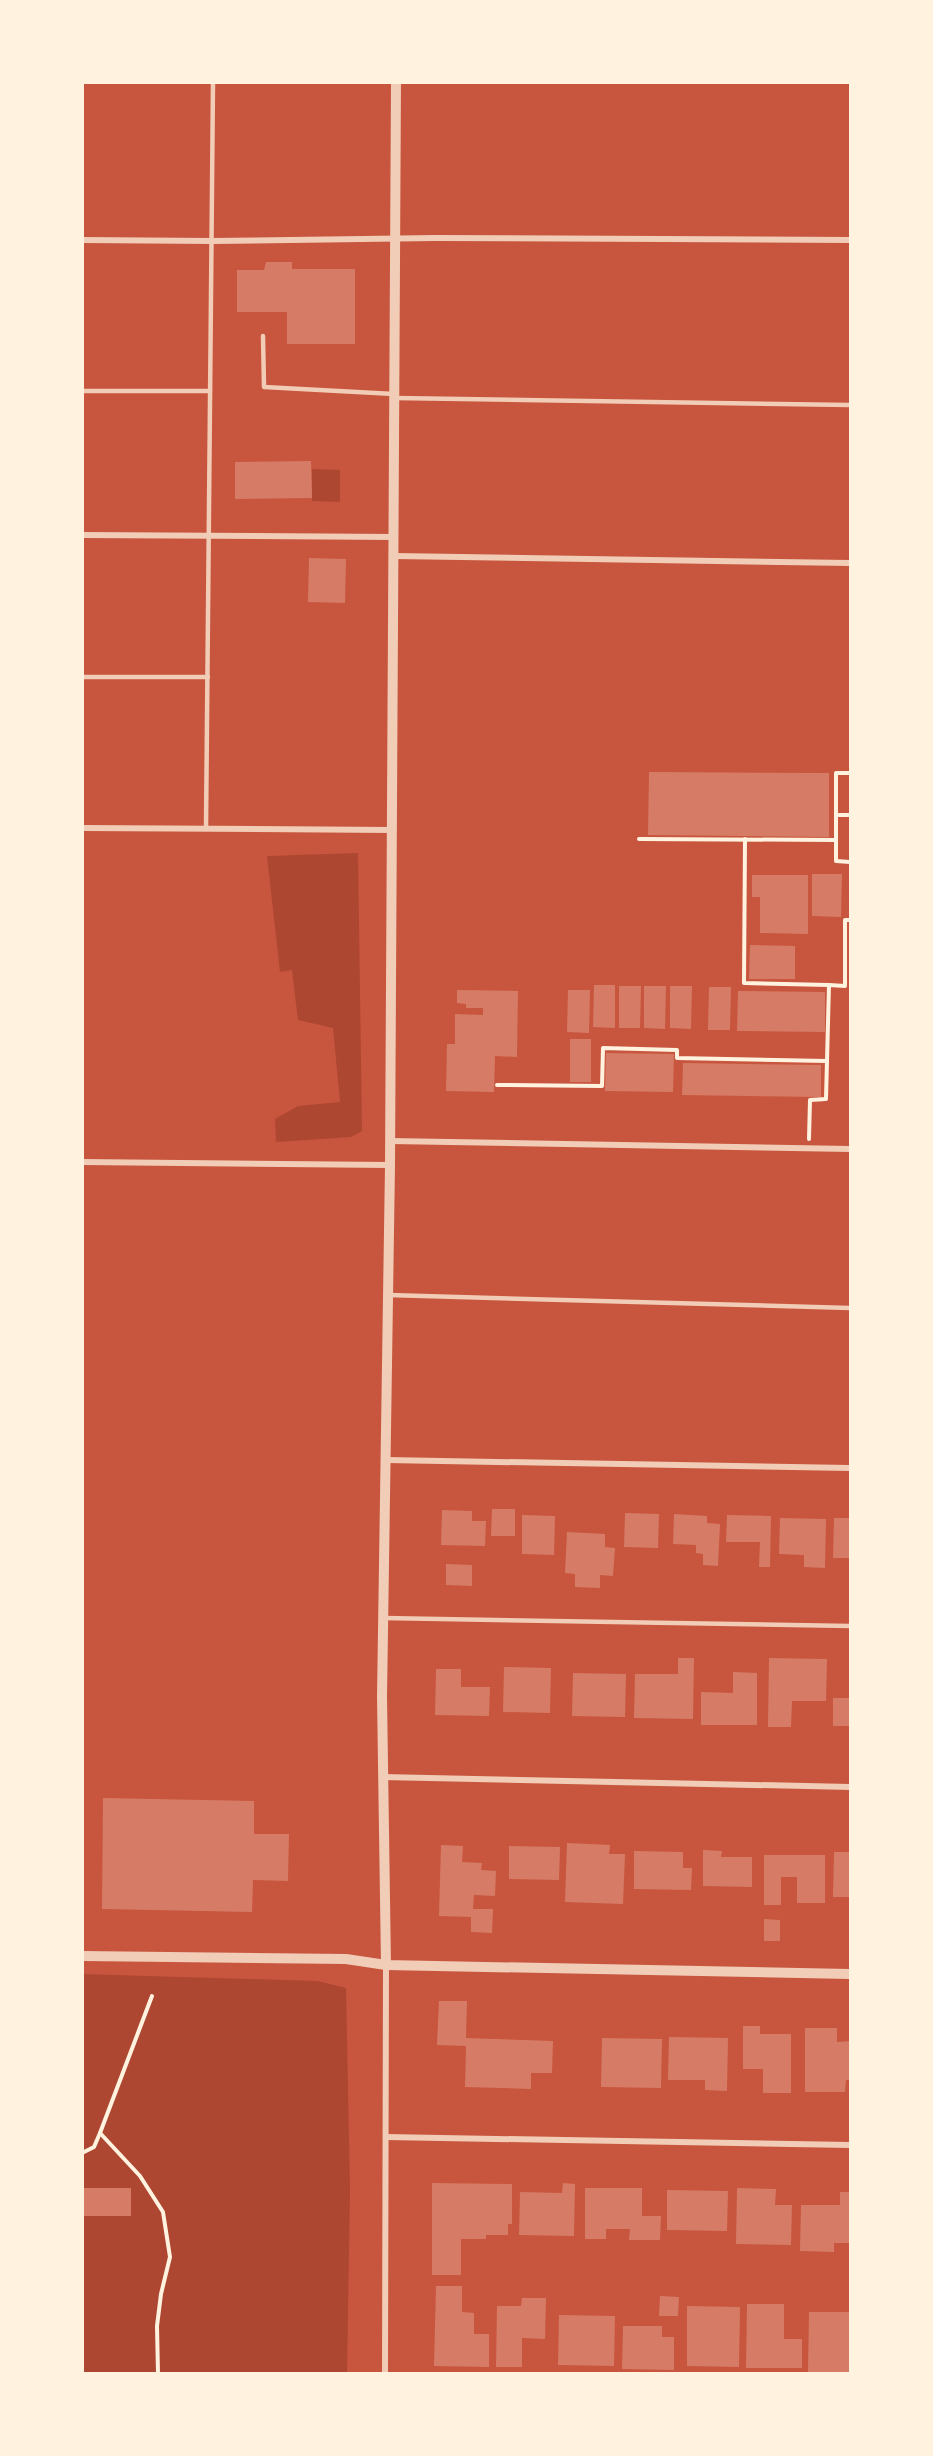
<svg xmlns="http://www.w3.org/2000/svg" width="933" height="2456" viewBox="0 0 933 2456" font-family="Arial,sans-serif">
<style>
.green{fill:#ae4732}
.building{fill:#d67c66}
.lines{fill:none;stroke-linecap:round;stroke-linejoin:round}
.path{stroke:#fff3e0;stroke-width:4}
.service{stroke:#f1ccb7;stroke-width:4.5}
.minor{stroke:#f1ccb7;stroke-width:6}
.tertiary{stroke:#f1ccb7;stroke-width:10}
</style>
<rect width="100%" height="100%" fill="#c8553d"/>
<g class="green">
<polygon points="312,469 340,470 340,502 312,501"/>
<polygon points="358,853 362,1131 351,1137 276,1142 275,1119 298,1106 340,1102 333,1028 298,1020 292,970 280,972 267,856"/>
<polygon points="83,1974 318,1981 346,1988 350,2190 347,2373 83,2374"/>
</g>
<g class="building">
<polygon points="266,262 292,262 292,269 355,269 355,344 287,344 287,312 237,312 237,270 264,270"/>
<polygon points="311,461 312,498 235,499 235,462"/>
<polygon points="309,558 346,559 345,603 308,602"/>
<polygon points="649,772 829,773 829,837 648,835"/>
<polygon points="812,874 842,874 841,917 812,916"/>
<polygon points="752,875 808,875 808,934 760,933 760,897 752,897"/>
<polygon points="750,945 795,946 795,979 749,979"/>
<polygon points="594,985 615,985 615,1028 593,1027"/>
<polygon points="619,986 641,986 640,1028 619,1028"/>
<polygon points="644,986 666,986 665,1029 644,1028"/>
<polygon points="670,986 692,986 691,1029 670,1028"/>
<polygon points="709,987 731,987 730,1030 708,1030"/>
<polygon points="457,990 518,991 517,1057 495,1056 494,1092 446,1091 447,1044 455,1044 455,1014 483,1015 483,1008 466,1008 466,1004 457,1003"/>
<polygon points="568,990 590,990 589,1033 567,1032"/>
<polygon points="738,991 825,992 825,1032 737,1031"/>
<rect x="570" y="1039" width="21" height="43"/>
<polygon points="606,1053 674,1054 673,1092 605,1091"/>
<polygon points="683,1063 821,1065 821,1097 682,1095"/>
<polygon points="492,1509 515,1509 515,1536 491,1536"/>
<polygon points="442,1510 472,1511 472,1521 486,1521 485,1546 441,1545"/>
<polygon points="625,1513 659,1514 658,1548 624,1547"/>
<polygon points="674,1514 707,1516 707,1523 720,1524 718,1566 703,1565 703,1554 696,1553 696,1545 673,1544"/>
<polygon points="522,1515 555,1516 554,1555 522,1554"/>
<polygon points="727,1515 771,1516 770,1567 759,1567 760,1542 726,1542"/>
<polygon points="780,1518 826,1519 825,1568 804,1567 804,1555 779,1554"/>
<polygon points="834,1518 850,1518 850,1558 833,1558"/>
<polygon points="567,1532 605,1534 605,1547 615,1548 613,1576 600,1575 600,1588 575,1587 575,1574 565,1573"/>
<polygon points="446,1564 472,1565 472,1586 446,1585"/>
<polygon points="678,1658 694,1658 693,1719 634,1718 635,1674 678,1674"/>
<polygon points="769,1658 827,1659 826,1701 792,1701 791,1727 768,1727"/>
<polygon points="504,1667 551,1668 550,1713 503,1712"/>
<polygon points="436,1669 461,1669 461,1687 490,1687 489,1716 435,1715"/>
<polygon points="733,1672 757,1673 757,1725 701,1725 701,1692 733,1693"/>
<polygon points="573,1673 626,1674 625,1717 572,1716"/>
<rect x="833" y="1698" width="17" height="28"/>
<polygon points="103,1798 254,1801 254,1834 289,1834 288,1881 253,1880 252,1912 102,1909"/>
<polygon points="567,1843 610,1845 609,1854 625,1854 623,1904 565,1902"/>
<polygon points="441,1845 463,1846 462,1862 482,1863 481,1870 496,1871 495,1896 474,1895 473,1909 493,1909 492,1933 471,1932 471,1917 439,1916"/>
<polygon points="509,1846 560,1847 559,1880 509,1879"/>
<polygon points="703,1850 722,1851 721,1857 752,1857 752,1887 703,1886"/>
<polygon points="634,1851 683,1852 683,1868 692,1868 691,1890 634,1889"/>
<polygon points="834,1852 850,1852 850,1897 833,1897"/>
<polygon points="764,1855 825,1855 825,1903 797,1903 797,1877 781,1877 781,1905 764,1905"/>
<polygon points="764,1919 780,1920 780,1941 764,1941"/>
<polygon points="439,2001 467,2001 466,2038 553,2041 552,2073 531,2073 531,2089 465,2087 466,2046 437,2045"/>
<polygon points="743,2026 760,2026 760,2034 791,2034 791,2093 763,2093 763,2069 743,2069"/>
<polygon points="805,2028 837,2028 837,2042 850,2041 850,2080 846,2080 845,2092 805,2092"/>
<polygon points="669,2037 728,2038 727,2091 705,2090 705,2080 668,2080"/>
<polygon points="602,2038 662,2039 661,2088 601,2087"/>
<polygon points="432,2183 512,2184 512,2224 508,2224 508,2235 486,2235 486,2239 461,2239 461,2275 432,2275"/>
<polygon points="563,2183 575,2184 574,2236 519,2235 520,2192 562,2193"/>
<rect x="82" y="2188" width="49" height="28"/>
<polygon points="585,2188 642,2188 642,2216 661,2216 660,2240 629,2240 630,2229 606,2229 606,2239 585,2239"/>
<polygon points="737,2188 776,2189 775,2205 792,2205 791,2245 736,2244"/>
<polygon points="667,2190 728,2191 727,2231 667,2230"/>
<polygon points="840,2192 850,2192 850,2243 834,2243 834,2252 800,2251 801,2205 840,2205"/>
<polygon points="436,2286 462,2286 462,2312 474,2313 474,2334 489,2334 489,2367 434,2366"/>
<polygon points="660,2296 679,2297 678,2316 659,2316"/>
<polygon points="522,2298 546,2298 545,2339 522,2338 522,2367 496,2367 497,2306 521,2306"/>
<polygon points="747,2304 784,2304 784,2339 802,2339 802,2368 746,2368"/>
<polygon points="687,2306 740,2307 739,2367 687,2366"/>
<polygon points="809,2312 850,2312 850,2372 808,2372"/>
<polygon points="559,2315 615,2316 614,2366 558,2365"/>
<polygon points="623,2326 662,2326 662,2337 674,2337 674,2370 622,2369"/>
</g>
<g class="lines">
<g class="path">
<polyline points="850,773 836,773 836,861 850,862"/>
<polyline points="836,815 850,815"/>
<polyline points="639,839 836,840"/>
<polyline points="745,839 744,983 829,985"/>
<polyline points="497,1085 602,1086 603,1048 677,1050 677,1058 827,1061"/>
<polyline points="809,1139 810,1100 826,1099 829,985 845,986 845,920 850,920"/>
<polyline points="100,2133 140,2176 163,2212 170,2257 161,2294 157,2326 158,2374"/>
<polyline points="82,2153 94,2147 100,2133 152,1996"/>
</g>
<g class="service">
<polyline points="263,336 264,387 394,394"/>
<polyline points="82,391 210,391"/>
<polyline points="395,398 850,405"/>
<polyline points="82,677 208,677"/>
<polyline points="206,828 213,82"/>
<polyline points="388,1295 850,1308"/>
<polyline points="383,1618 850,1626"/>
</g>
<g class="minor">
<polyline points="82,240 212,241 435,238 850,240"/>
<polyline points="82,535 394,537"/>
<polyline points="394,556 850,563"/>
<polyline points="82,828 392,830"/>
<polyline points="390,1141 850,1149"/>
<polyline points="82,1162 390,1165"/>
<polyline points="386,1460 850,1468"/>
<polyline points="382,1777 850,1787"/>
<polyline points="386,2137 850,2145"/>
<polyline points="385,2374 386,1965"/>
</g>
<g class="tertiary">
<polyline points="82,1956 346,1959 386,1965 850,1974"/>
<polyline points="386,1965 382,1697 390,1165 396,82"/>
</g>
</g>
<rect width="933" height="2456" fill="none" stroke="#fff3e0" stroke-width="168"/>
</svg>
